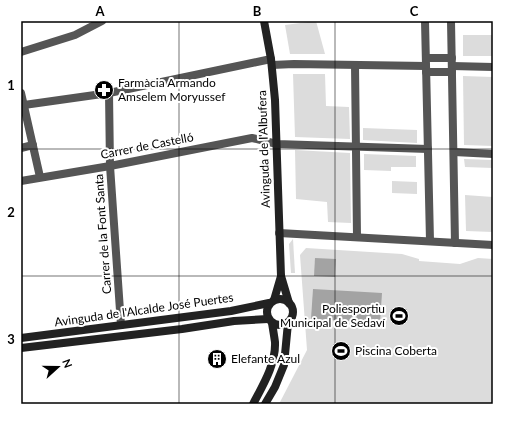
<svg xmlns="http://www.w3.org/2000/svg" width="514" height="425" viewBox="0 0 514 425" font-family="Lato,sans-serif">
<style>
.green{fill:#dcdcdc}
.water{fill:#a3a3a3}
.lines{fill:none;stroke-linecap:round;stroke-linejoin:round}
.street{stroke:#555;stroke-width:8}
.secondary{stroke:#222;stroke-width:8}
.grid{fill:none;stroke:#000;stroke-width:1;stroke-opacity:0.55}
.labels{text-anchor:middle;stroke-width:4;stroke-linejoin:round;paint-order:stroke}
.poi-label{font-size:12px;fill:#000;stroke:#fff;text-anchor:start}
.street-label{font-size:12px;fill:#000;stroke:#fff}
.neatline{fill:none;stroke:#000;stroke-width:1.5}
.grid-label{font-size:13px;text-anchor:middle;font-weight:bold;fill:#000}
</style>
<rect width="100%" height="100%" fill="#fff"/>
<g class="green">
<polygon points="316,21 325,54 290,54 285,25"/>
<rect x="463" y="35" width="30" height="21"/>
<polygon points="293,74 325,74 326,106 349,107 350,139 295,137"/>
<polygon points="463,76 493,77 493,146 464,145"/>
<polygon points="363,128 417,130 417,143 363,140"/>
<polygon points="295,150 350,153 351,223 328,222 327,202 296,199"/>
<polygon points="364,154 416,156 416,167 391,167 391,171 364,170"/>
<polygon points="464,159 493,160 493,168 465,167"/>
<polygon points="392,181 417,182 417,194 392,193"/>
<polygon points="465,195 493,197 493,232 466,231"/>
<polygon points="293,239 295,273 291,273 289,244"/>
<polygon points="306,248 402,254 419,259 419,261 460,264 478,258 493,259 493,404 279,404 307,350 300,255"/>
</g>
<g class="water">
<polygon points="315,258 336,259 335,277 314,276"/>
<polygon points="313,289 382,293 380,323 311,319"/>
</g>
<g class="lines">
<g class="street">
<polyline points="425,21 430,241"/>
<polyline points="451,21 455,243"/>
<polyline points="21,52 75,35 102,21"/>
<polyline points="426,58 452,58"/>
<polyline points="272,65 294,64 426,66"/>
<polyline points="355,65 357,237"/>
<polyline points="452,66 493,67"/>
<polyline points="426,72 452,72"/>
<polyline points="21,93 40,177"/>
<polyline points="109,93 110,166 121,325"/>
<polyline points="24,105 109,93 271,59"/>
<polyline points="21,148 33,145"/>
<polyline points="454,152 493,154"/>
<polyline points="21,181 110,166 252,138 277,144 428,149"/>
<polyline points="279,233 493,245"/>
</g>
<g class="secondary">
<polyline points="264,21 271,59 275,100 281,276 289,303"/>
<circle cx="280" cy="312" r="13"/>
<polyline points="274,300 281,276"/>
<polyline points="21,338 231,311 269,303"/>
<polyline points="21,348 182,329 234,321 268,319"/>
<path d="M253,404C263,385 276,364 275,342C274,335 273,329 272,323"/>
<polyline points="265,404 275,387 284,365 288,323"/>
</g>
</g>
<path class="grid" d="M179,21V404M335,21V404M21,149H493M21,276H493"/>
<defs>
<g id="pharmacy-disc" transform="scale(1)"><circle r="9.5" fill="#000" stroke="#fff"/><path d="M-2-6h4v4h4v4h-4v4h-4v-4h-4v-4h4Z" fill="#fff"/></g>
<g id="stadium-disc" transform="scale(1)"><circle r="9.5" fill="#000" stroke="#fff"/><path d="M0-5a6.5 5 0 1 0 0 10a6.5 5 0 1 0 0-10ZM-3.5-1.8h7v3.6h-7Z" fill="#fff"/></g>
<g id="building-disc" transform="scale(1)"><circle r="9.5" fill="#000" stroke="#fff"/><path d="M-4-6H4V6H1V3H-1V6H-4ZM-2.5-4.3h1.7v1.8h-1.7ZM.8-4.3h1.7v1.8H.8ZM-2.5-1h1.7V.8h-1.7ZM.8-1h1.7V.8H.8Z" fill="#fff"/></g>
</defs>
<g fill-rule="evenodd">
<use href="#pharmacy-disc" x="104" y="90"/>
<use href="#stadium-disc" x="399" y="316"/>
<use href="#stadium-disc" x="341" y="351"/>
<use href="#building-disc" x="217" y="359"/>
</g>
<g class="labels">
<g class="poi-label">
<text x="118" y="87">Farmàcia Armando<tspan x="118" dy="14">Amselem Moryussef</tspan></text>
<text x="385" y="313" text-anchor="end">Poliesportiu<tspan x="385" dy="14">Municipal de Sedaví</tspan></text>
<text x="355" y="355">Piscina Coberta</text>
<text x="231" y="363">Elefante Azul</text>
</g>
<g class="street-label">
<text transform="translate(147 146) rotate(-11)" y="4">Carrer de Castelló</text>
<text transform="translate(264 149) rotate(-92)" y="4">Avinguda de l'Albufera</text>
<text transform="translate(103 234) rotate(-94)" y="4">Carrer de la Font Santa</text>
<text transform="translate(144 310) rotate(-8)" y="4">Avinguda de l'Alcalde José Puertes</text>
</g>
</g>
<rect width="514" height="425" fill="none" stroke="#ffffff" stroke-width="44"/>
<g transform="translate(58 367) rotate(69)" stroke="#ffffff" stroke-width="3" paint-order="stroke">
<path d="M0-3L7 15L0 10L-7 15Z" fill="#000000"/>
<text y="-6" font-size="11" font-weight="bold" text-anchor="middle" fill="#000000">N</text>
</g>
<rect x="22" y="22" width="470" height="381" class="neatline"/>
<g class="grid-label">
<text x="100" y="16">A</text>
<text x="257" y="16">B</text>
<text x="414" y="16">C</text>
<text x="11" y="90">1</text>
<text x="11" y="217">2</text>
<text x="11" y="344">3</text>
</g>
</svg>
